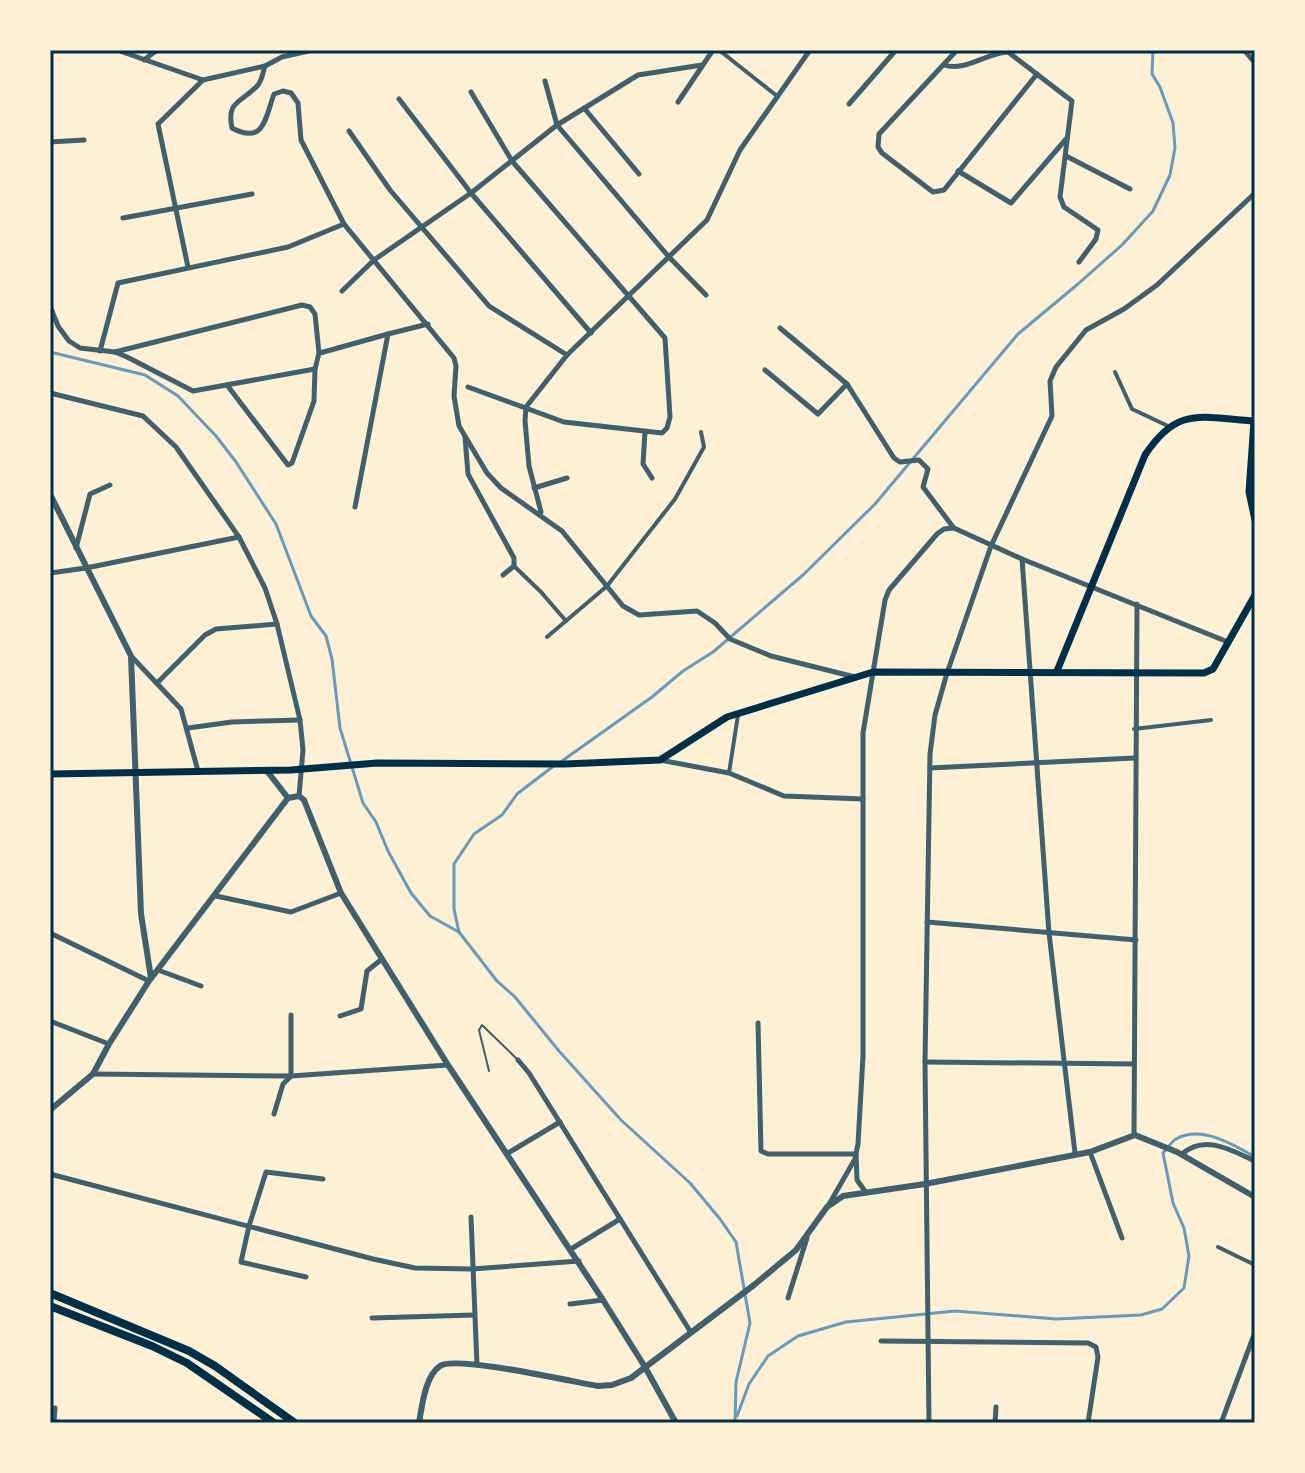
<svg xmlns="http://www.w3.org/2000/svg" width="1305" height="1473" viewBox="0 0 1305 1473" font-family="Roboto,sans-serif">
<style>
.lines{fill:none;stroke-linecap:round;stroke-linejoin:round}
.stream{stroke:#669bbc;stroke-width:3}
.service{stroke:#3f606c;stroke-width:2}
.pedestrian{stroke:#3f606c;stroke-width:4}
.minor{stroke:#3f606c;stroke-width:5}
.tertiary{stroke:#3f606c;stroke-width:6}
.secondary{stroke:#003049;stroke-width:7}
.primary{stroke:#003049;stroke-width:8}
.neatline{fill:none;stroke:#003049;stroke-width:3}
</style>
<rect width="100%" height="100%" fill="#fdf0d5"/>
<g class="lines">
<g class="stream">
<polyline points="50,352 145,375 178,396 216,436 236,462 276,524 311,616 326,636 332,659 340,728 363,803 376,822 388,851 411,893 430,916 459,932 497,981 515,997 559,1051 621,1120 690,1183 720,1219 736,1242 750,1323 736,1382 735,1423"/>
<polyline points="562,761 652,697 683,671 713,652 803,575 875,504 1018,334 1078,284 1122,245 1153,211 1170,175 1175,148 1173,123 1160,87 1152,74 1153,50"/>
<polyline points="459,932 454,909 454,864 474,834 502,815 517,794 555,765"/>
<path d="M737,1416L749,1384L768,1356L798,1336L846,1322L955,1311L1056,1319L1141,1315L1162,1309L1184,1288L1189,1256L1184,1228L1173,1203L1163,1153C1167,1149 1172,1141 1176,1139C1201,1125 1233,1144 1255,1157"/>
</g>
<polyline class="service" points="489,1071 479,1030 482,1025 517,1059"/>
<g class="pedestrian">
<polyline points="719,50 777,96"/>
<polyline points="1115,372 1132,409 1168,426"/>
<polyline points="514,566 541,592 566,621"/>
<polyline points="547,637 607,586 675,499 704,447 701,432"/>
<polyline points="1134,729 1211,720"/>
<polyline points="729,773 738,715"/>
<polyline points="1218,1247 1255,1265"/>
</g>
<g class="minor">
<polyline points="117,50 203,80"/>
<polyline points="957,50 879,134 878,147 882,153 933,192 944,190 1037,74"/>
<polyline points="1244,50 1255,63"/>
<polyline points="144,60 157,50"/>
<path d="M944,65C965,72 986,53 1008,52L1072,101L1060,197L1064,207L1098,230L1096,239L1079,262"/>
<path d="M265,66C263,72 262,80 258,85C242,103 226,100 232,128C264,145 265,119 274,94L283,91L291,93L298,103L301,140L344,224L454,358L456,366L454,396L459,426L487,473L501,488L562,531L623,606L639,615L697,611L715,623L730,639L771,656L855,677"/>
<polyline points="545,81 557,125 669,257 706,295"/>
<polyline points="399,99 471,193 591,333"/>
<polyline points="678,102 713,50"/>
<polyline points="849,104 896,50"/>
<polyline points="584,108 639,174"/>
<polyline points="349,131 390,190 489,306 567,355"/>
<polyline points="50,142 84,140"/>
<polyline points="1066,156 1130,189"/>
<polyline points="958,171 1011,203 1067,138"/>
<polyline points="123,218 252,194"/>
<polyline points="188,267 158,124 203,80 265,66 282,57 313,50"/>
<polyline points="342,291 374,260 471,193 557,125 638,75 702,65"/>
<polyline points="50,306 58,326 69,341 80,348 115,352 127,357 193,391 315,369"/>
<polyline points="780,328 847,384 894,458 900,462 919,460 928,469 923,487 953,527"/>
<polyline points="100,351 118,283 288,247 344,224"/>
<polyline points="115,352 302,305 310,307 315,314 319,353 315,369 314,401 292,463 288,465 227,385"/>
<polyline points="320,353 388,334"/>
<polyline points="765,370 818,414 847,384"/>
<polyline points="468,387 564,422 662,433 667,428 670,417 665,338 512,161 471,92"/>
<polyline points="50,393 143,416 176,447 239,537 265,588 277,624 300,720 303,750 299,796"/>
<polyline points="645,432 643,464 652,478"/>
<polyline points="465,437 468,474 514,558 514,566 503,575"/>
<polyline points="534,488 567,478"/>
<polyline points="355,507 388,334 428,324"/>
<polyline points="541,512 529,466 525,421 526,407 567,355 707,220 740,150 810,50"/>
<polyline points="76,548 90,494 110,485"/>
<polyline points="1022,559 1049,933 1075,1153"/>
<polyline points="50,573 86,568 239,537"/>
<polyline points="131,656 181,709 198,771"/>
<polyline points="157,683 205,635 216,629 277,624"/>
<polyline points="188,728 232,722 300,720"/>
<polyline points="660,760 729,773 784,796 863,799"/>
<polyline points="930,768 1134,758"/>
<polyline points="216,896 291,912 341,893"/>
<polyline points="927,922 1136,940"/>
<polyline points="50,933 149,981"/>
<polyline points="158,970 201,986"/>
<polyline points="340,1016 361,1009 367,971 382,959"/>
<polyline points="50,1021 109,1044"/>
<polyline points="758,1023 761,1151 768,1154 856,1154 857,1180 865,1191"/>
<polyline points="518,1060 529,1073 690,1331"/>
<polyline points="925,1062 1134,1064"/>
<polyline points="93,1074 291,1076 448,1065"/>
<polyline points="274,1114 283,1084 291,1076 291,1015"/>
<polyline points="1134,1135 1137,604"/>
<polyline points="1090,1152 1122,1238"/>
<polyline points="508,1153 560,1122"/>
<path d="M1182,1154C1205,1134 1231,1150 1255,1161"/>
<polyline points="50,1174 373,1259 415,1268 472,1269 579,1261"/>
<polyline points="828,1206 855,1159 858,1144 863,1056 863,733 885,600 889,590 937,534 944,529 954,528 1022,559 1228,642"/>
<polyline points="471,1217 477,1365"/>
<polyline points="571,1249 620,1219"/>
<polyline points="306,1277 241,1262 249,1226 266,1172 323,1179"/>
<polyline points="788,1298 807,1238"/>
<polyline points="570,1304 603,1300"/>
<polyline points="372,1318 474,1315"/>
<polyline points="881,1341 1088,1343 1096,1347 1098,1357 1088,1423"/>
<polyline points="54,1423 55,1408"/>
<polyline points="929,1423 925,1062 930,754 935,715 947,673 991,546 1052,416 1050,381 1056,367 1086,330 1124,309 1157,285 1255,193"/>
<polyline points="995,1423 996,1407"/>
<polyline points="1221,1423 1255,1332"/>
</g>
<g class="tertiary">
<polyline points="50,494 131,656 141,914 151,978"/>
<polyline points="267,771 288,798"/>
<polyline points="50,1110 93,1074 109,1044 149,981 288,798 299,796 304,800 341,893 448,1065 603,1300 645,1367 676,1423"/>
<path d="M419,1423C422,1406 425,1376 440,1366C455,1355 574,1382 598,1386L612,1385L631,1378L754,1285L796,1250L827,1207L843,1196L925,1184L1090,1152L1135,1135L1177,1152L1255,1197"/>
</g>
<g class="secondary">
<polyline points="1254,421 1249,492 1255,520"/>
<path d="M1057,671L1145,455C1178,405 1202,418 1255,421"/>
<polyline points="50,774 291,770 377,763 565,764 660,760 727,717 873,672 1204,673 1213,669 1255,595"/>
</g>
<g class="primary">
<polyline points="50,1293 189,1351 215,1366 295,1423"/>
<polyline points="50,1306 152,1346 187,1363 274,1423"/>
</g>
</g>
<rect width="1305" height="1473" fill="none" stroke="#fdf0d5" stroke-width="104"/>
<rect x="52" y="52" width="1201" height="1369" class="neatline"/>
</svg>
